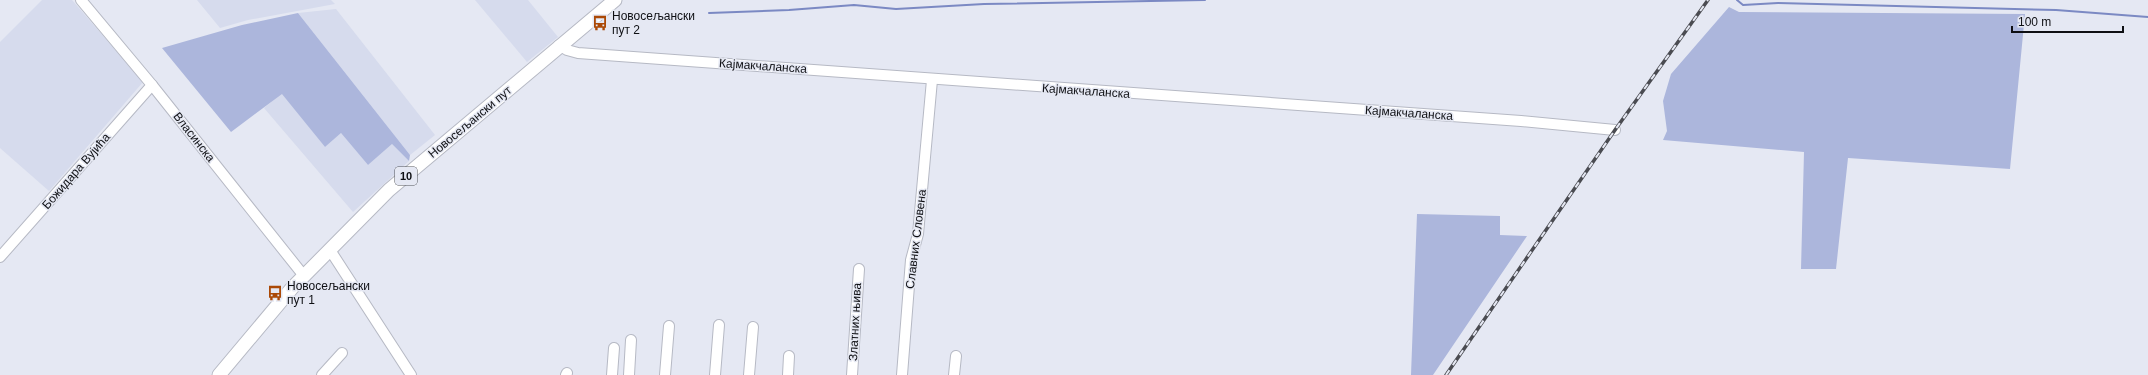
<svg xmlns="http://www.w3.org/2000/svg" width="2148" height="375" viewBox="0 0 2148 375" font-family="Helvetica,sans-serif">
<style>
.built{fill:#d6dbed}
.green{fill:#acb6dc}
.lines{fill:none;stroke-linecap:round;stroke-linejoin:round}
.stream{stroke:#7b89c3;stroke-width:2}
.minor-casing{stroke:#b6b9c4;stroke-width:12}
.major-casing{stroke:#b6b9c4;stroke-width:15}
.minor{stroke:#fff;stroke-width:10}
.major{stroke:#fff;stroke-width:13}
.rail-casing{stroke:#4a4b51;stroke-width:3.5}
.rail{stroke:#e5e8f3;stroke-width:2;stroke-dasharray:6;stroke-linecap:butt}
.labels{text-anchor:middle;stroke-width:3;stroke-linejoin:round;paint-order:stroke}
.shield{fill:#e5e8f3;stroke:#4e5056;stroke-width:1}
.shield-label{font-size:11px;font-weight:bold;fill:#0e0f13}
.poi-label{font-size:12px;fill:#0e0f13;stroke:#e5e8f3;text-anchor:start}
.street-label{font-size:12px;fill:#0e0f13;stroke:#e5e8f3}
</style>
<rect width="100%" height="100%" fill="#e5e8f3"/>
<g class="built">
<polygon points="42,0 72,0 143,82 49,191 0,148 0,42"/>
<polygon points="197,0 331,0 335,4 248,20 220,28"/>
<polygon points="475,0 528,0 558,37 527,62"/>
<polygon points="336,9 435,135 410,155 298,13"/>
<polygon points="282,93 325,147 341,133 368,165 392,144 409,161 353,212 264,108"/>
</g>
<g class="green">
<polygon points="1729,7 1739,12 2025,14 2010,169 1848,158 1836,269 1801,269 1804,152 1663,140 1667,131 1663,101 1671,74"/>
<polygon points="298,13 410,155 409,161 392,144 368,165 341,133 325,147 282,94 231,132 162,48 242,25"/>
<polygon points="1417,214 1500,216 1500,235 1527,236 1433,375 1411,375"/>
</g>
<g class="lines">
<g class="stream">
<polyline points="1737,0 1743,5 1778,3 2056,10 2148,17"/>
<polyline points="709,13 789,10 854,5 896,9 984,4 1205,0"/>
</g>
<g class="minor-casing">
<g id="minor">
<polyline points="81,0 152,85 304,276"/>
<polyline points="559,45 567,50 578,53 1521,121 1615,130"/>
<polyline points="330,250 411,375"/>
<polyline points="0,257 152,85"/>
<polyline points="322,375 342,353"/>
<polyline points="566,375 567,373"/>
<polyline points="612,375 614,348"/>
<polyline points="629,375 631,340"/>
<polyline points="665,375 669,326"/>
<polyline points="715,375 719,325"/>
<polyline points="749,375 753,327"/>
<polyline points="788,375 789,356"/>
<polyline points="852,375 859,269"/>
<polyline points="902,375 911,260 918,234 932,80"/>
<polyline points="954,375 956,356"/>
</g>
</g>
<g class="major-casing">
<polyline id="major" points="219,375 292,288 389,190 615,0"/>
</g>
<use href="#minor" class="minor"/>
<use href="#major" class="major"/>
<g class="rail-casing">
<polyline id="rail" points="1446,375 1615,130 1708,0"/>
</g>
<use href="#rail" class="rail"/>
</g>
<defs>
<g id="bus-bare" transform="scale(1.2)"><path d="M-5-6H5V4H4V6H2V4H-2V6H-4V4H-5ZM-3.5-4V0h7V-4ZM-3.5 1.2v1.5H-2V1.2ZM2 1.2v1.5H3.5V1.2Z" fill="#ab4906" stroke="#e5e8f3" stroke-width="2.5" paint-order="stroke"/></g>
</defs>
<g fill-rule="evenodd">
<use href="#bus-bare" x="600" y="23"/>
<use href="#bus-bare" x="275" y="293"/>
</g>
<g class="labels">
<rect class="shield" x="395" y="167" width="22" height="18" rx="3"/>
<g class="shield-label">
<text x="406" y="180">10</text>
</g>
<g class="poi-label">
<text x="612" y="20">Новосељански<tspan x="612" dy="14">пут 2</tspan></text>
<text x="287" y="290">Новосељански<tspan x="287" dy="14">пут 1</tspan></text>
</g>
<g class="street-label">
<text transform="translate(763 66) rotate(4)" y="4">Кајмакчаланска</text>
<text transform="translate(1086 91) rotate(4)" y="4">Кајмакчаланска</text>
<text transform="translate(1409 113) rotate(4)" y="4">Кајмакчаланска</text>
<text transform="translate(470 122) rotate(-40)" y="4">Новосељански пут</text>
<text transform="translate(194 137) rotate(52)" y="4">Власинска</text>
<text transform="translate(76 171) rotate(-49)" y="4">Божидара Вујића</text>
<text transform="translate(916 239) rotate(-83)" y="4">Славних Словена</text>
<text transform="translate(855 322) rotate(-87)" y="4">Златних њива</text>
</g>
</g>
<path d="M2012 26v6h111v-6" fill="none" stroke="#0e0f13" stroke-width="2"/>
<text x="2018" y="26" font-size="12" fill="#0e0f13" stroke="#e5e8f3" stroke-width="3" paint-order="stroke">100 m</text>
</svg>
